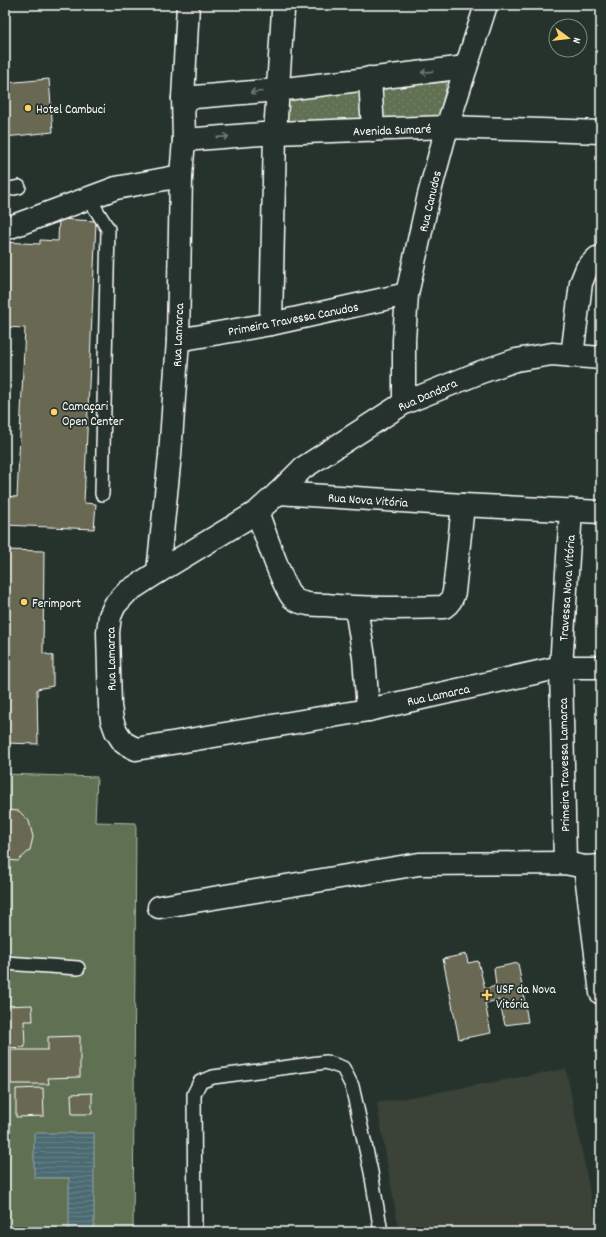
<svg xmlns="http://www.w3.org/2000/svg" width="606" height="1237" viewBox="0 0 606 1237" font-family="Dekko,sans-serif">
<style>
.built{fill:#3a4338}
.grass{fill:url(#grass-dots);stroke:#aeb8a8}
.pitch{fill:#5e7052;stroke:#aeb8a8}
.water{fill:url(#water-rules);stroke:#93a6aa}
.building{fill:#686853;stroke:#fff}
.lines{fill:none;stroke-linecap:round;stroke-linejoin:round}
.service-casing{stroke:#fff;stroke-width:16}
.minor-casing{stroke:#fff;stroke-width:25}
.service{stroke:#26332d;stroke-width:13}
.minor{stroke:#26332d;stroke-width:22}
.oneway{stroke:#727a76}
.poi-dot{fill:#ffd166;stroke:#26332d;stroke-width:1.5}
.labels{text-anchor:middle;stroke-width:3.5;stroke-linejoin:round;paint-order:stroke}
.poi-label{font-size:13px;fill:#fff;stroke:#26332d;text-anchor:start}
.street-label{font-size:13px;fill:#fff;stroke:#26332d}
</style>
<defs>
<pattern id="grass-dots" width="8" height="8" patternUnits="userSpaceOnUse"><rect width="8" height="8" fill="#5e7052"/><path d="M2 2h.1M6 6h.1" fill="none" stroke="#76856c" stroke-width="1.8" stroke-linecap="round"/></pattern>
<pattern id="water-rules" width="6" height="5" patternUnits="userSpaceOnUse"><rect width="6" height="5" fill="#4b6b72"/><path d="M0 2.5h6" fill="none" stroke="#668187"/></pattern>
</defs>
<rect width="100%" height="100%" fill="#26332d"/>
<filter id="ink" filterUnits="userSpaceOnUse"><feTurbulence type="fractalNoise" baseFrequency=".025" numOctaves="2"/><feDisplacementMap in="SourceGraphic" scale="8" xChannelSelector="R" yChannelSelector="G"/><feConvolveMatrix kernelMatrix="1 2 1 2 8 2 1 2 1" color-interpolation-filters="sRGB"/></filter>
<g filter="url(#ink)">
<polygon class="built" points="566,1069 597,1229 583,1232 399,1232 377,1103"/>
<polygon class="grass" points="447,82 439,120 282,126 283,96"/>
<polygon class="pitch" points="5,774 97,777 95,822 136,823 133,1232 5,1232"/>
<polygon class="water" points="34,1133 94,1133 94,1232 69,1232 69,1178 34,1178"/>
<g class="building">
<polygon points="49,79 53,132 5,137 5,83"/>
<polygon points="59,219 96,221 84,503 96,504 94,529 5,525 5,496 17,497 25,328 5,327 5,242 40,244 40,240 58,241"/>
<polygon points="5,550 44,551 43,653 53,656 53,686 37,689 38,744 5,743"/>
<polygon points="5,810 19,811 29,821 33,837 30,850 18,861 5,860"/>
<polygon points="466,954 468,963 478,961 485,989 496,986 494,968 518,963 528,1022 505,1025 499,1000 485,1003 491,1033 459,1039 443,959"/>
<polygon points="32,1005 33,1021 24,1021 25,1047 6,1048 5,1006"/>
<polygon points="80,1036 80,1077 48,1078 49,1084 11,1084 11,1050 48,1050 48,1037"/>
<polygon points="43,1088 44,1116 16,1117 16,1089"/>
<polygon points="92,1093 92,1114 72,1114 71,1094"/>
</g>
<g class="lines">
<g class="service-casing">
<g id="service">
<polyline points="5,190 19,187"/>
<polyline points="89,198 108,229 102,494"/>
<polyline points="5,963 78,968"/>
<polyline points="195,1232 194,1094 200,1082 213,1077 326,1062 343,1068 352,1086 371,1172 381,1232"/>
</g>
</g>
<g class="minor-casing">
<g id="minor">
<polyline points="188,5 183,98 184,140 181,176 178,340 170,455 158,572 127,592 115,605 110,616 108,632 110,706 112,720 116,731 124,743 136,749 368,710 561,667 601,667"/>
<polyline points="370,78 373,130"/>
<polyline points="183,98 277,90 466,67"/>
<polyline points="184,140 275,133 447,127 601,132"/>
<polyline points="5,229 116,188 181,176"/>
<polyline points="271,324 275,133 283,11"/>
<polyline points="178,340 271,324 407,294"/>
<polyline points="572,356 581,283 587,268 597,258 601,257"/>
<polyline points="404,403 404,340 407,294 429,195 447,127 486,5"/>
<polyline points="278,493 463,505 601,512"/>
<path d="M257,512C263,527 284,590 293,598C301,605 316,605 326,605C365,609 405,608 444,607C450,603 452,599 454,592L463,505"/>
<polyline points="158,572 257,512 278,493 303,468 404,403 481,372 516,360 552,354 601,358"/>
<polyline points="356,608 364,657 368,710"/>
<polyline points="565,863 561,667 571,510"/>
<polyline points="585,867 601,993"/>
<polyline points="159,907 419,864 565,863 585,867 601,866"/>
</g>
</g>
<use href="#service" class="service"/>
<use href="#minor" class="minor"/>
</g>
<defs><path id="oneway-shaft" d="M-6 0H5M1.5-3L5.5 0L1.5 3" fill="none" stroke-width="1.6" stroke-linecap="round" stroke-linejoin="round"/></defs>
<g class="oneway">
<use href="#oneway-shaft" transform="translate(427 72) rotate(173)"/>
<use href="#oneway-shaft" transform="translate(256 92) rotate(175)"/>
<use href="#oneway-shaft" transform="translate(223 137) rotate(-4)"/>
</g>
</g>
<g class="poi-dot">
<circle cx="28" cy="108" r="4"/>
<circle cx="54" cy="412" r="4"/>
<circle cx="24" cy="602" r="4"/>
<path d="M485 989h4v4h4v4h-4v4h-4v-4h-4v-4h4z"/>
</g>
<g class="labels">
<g class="poi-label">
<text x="36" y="113">Hotel Cambuci</text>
<text x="62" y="410">Camaçari<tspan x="62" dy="15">Open Center</tspan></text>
<text x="32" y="607">Ferimport</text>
<text x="496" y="993">USF da Nova<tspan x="496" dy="15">Vitória</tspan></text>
</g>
<g class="street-label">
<text transform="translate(392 129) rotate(-2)" y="5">Avenida Sumaré</text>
<text transform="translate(429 201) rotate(-77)" y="5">Rua Canudos</text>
<text transform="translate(293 318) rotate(-11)" y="5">Primeira Travessa Canudos</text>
<text transform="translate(177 335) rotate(-88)" y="5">Rua Lamarca</text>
<text transform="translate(427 394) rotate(-24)" y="5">Rua Dandara</text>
<text transform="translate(368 499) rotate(4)" y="5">Rua Nova Vitória</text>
<text transform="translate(566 588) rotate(-86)" y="5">Travessa Nova Vitória</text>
<text transform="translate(110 659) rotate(-91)" y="5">Rua Lamarca</text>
<text transform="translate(438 694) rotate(-12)" y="5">Rua Lamarca</text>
<text transform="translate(563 765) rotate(-91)" y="5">Primeira Travessa Lamarca</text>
</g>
</g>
<rect width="606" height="1237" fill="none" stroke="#26332d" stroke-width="20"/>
<rect x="10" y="10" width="586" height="1217" fill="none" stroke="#fff" stroke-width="1.5" filter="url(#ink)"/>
<g transform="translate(568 38) rotate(105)"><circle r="19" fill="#26332d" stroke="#7d8581"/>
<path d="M0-3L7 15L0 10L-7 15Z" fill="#ffd166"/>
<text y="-6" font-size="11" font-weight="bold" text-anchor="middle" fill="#ffffff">N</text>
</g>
</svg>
